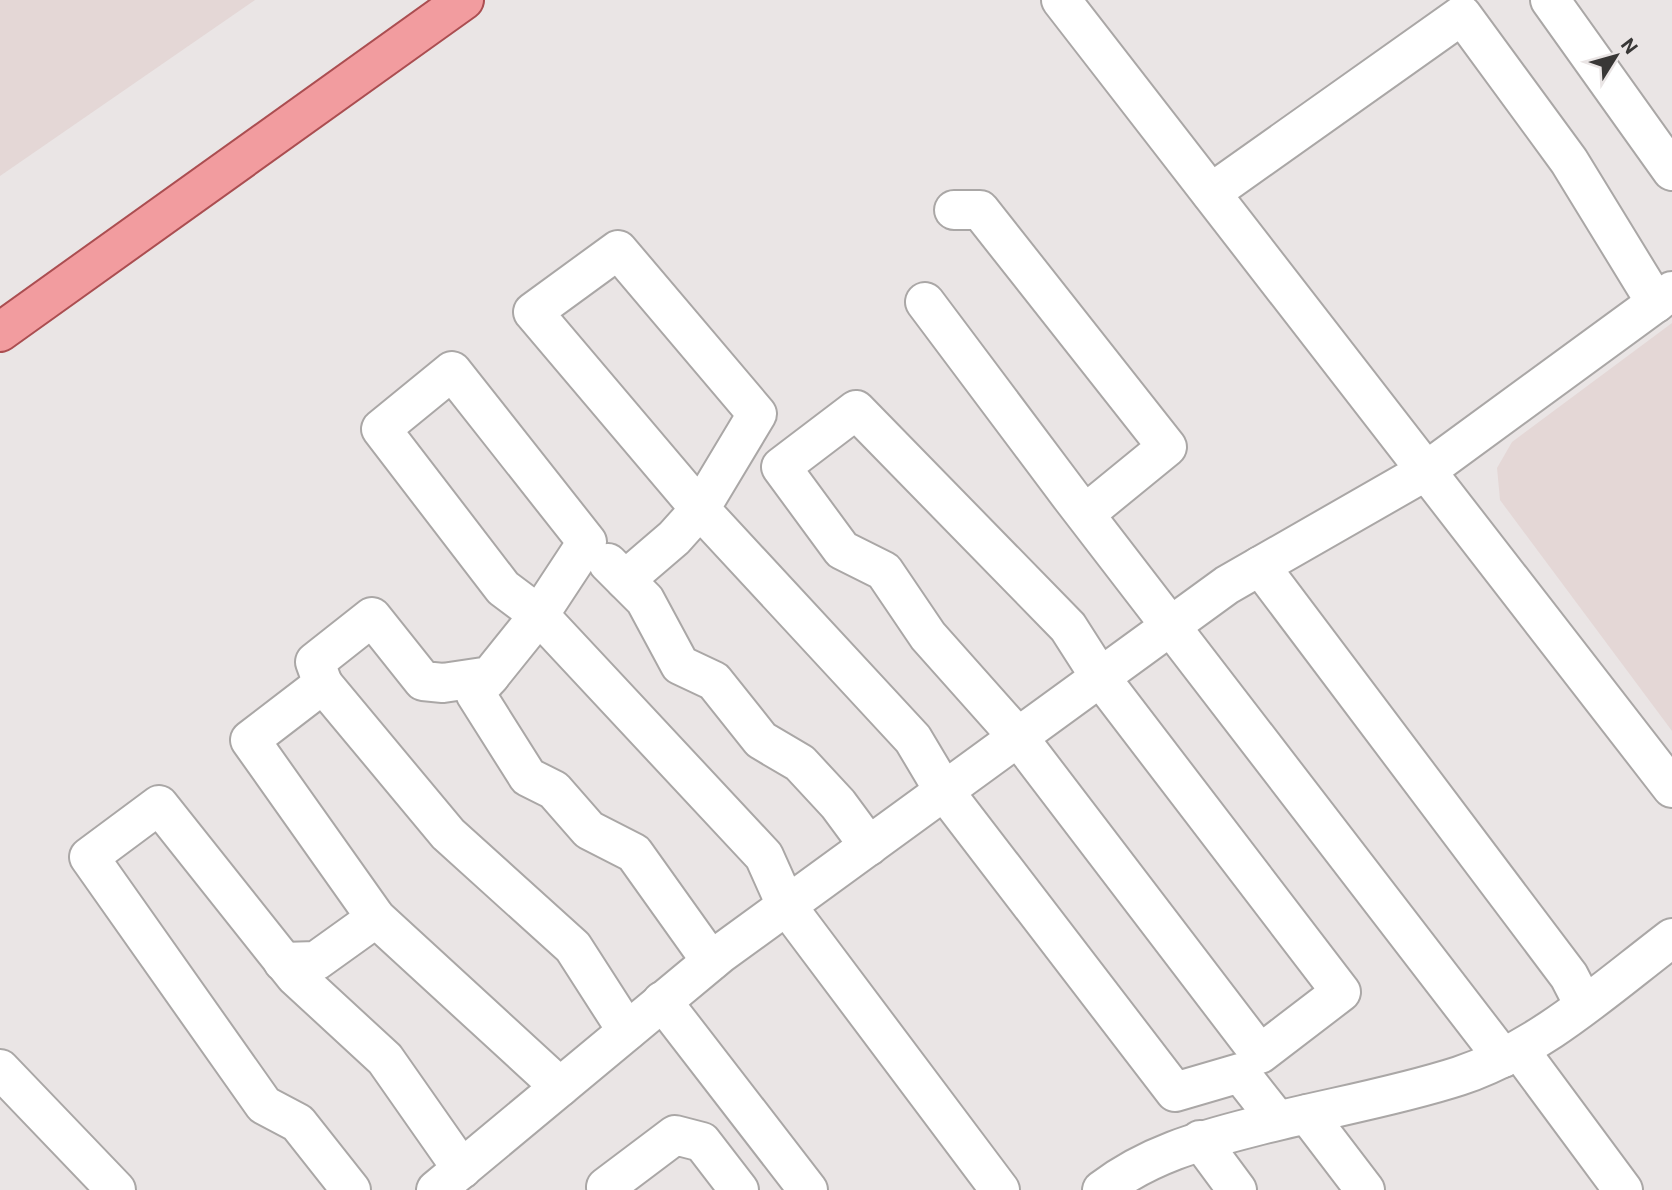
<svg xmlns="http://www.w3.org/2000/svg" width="1672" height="1190" viewBox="0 0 1672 1190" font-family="Roboto,sans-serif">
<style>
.built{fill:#e4d7d6}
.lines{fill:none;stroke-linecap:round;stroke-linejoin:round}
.street-casing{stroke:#aaa7a6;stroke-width:42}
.primary-casing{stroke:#ab4e51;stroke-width:42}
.street{stroke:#fff;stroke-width:38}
.primary{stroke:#f29c9f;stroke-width:38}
</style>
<rect width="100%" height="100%" fill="#eae5e5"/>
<g class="built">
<polygon points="0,0 255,0 0,176"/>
<polygon points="1672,323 1672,731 1500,500 1497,468 1512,442"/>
</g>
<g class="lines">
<g class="street-casing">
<g id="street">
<polyline points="1061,0 1672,788"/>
<polyline points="1550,0 1672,171"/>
<polyline points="1211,193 1462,15 1569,161 1656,303"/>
<polyline points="954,210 980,210 1167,447 1085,514"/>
<polyline points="925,302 1072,498 1503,1058"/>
<polygon points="856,410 1068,627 1100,677 1341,992 1260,1054 1018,737 928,636 884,571 842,550 781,467"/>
<polyline points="608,563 645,600 680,665 714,681 761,740 800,763 838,804 869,846"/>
<polyline points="1260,566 1569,976 1584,1005"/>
<polyline points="625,580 674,538 700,509 757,414 618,250 533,312 700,509 913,739 944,791 1175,1092 1240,1073 1277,1120"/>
<polyline points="490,676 475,693 528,777 554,790 589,830 634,853 711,961"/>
<polyline points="323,684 315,662 372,617 423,681 443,683 490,676 539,615 587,542 452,371 381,429 503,588 539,615 764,856 786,905 1000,1190"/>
<polyline points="283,962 316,961 376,918"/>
<polyline points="662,1001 808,1190"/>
<polyline points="1520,1051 1623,1190"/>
<polyline points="0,1069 116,1190"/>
<polyline points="560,1087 376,918 250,740 323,684 448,834 573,947 627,1031"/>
<polyline points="1307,1114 1365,1190"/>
<polyline points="1200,1140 1237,1190"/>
<polyline points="351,1190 298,1123 264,1105 89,857 159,805 295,976 385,1059 462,1169"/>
<polyline points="436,1190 720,954 1172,625 1227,585 1426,471 1672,291"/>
<polyline points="608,1190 606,1187 675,1135 702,1142 739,1190"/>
<path d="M1102,1190C1148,1155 1198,1141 1253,1127C1321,1109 1391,1098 1459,1076C1540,1049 1605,989 1672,938"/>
</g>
</g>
<g class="primary-casing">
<polyline id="primary" points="0,332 464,0"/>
</g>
<use href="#street" class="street"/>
<use href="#primary" class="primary"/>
</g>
<g transform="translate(1616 56) rotate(53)" stroke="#eae5e5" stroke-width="5" paint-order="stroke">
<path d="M0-5L12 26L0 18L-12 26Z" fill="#383736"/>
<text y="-10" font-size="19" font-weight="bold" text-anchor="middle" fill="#383736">N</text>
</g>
</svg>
